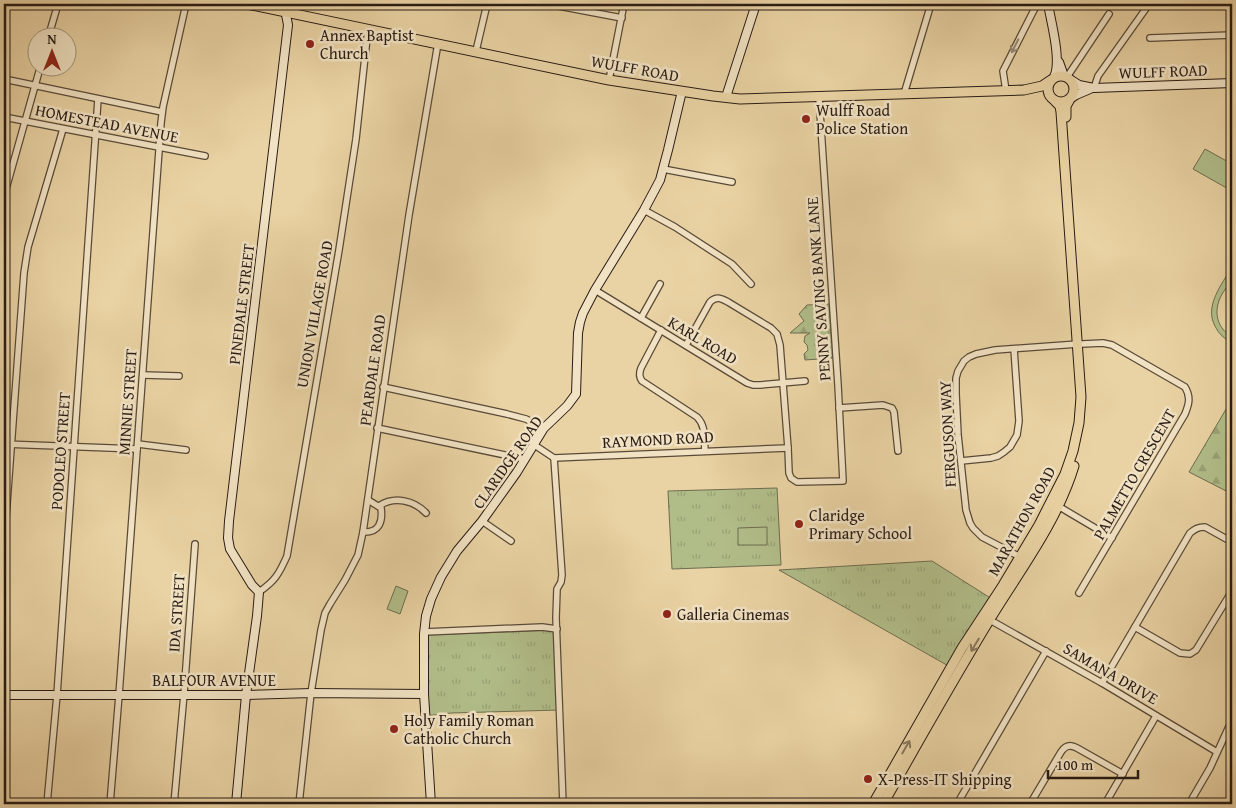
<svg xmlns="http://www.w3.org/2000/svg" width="1236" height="808" viewBox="0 0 1236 808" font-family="'Gentium Book Plus',serif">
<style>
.grass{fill:url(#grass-tufts);stroke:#6d6c4f}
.forest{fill:url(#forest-firs);stroke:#6d6c4f}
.garden{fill:#b1bd89;stroke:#6d6c4f}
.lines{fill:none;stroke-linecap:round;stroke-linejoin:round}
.street-casing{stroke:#594a38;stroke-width:8}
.secondary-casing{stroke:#291c15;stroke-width:10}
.primary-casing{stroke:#291c15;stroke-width:11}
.street{stroke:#f1e2c3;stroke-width:5.5}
.secondary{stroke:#f1e2c3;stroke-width:8}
.primary{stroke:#e9d2a3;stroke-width:9}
.oneway{stroke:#978975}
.oneway2{stroke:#89775c}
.poi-dot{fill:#8f2418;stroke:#f1e2c3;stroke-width:2}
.labels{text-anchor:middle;stroke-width:5;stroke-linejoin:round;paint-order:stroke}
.poi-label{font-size:16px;fill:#291c15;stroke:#f1e2c3;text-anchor:start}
.street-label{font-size:16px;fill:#291c15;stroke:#f1e2c3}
</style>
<defs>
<pattern id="grass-tufts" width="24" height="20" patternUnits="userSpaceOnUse" patternTransform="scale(1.25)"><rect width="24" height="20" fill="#b1bd89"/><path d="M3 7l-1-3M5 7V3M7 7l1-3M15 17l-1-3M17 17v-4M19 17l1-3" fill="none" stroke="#98a275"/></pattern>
<pattern id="forest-firs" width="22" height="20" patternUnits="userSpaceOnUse" patternTransform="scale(1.25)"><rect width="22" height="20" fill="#b1bd89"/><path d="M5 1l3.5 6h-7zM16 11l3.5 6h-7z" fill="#98a275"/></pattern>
</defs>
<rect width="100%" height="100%" fill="#e9d2a3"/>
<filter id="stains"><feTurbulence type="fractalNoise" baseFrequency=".004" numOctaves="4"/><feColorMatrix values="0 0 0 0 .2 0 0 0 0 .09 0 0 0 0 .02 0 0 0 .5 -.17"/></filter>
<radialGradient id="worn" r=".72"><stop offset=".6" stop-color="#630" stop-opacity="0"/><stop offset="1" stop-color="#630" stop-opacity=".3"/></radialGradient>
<g class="grass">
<polygon points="777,488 781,565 672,569 668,491"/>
<polygon points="932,561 992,599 952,668 779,570"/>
<polygon points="553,630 560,710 451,713 425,716 427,635"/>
</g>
<g class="forest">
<polygon points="829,304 833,358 805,360 804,354 808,350 807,345 804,342 805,336 810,333 790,333 804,321 799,314 807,305"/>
<polygon points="1232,399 1232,494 1189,472"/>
</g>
<g class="garden">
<polygon points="1205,149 1232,164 1232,191 1193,169"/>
<path d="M1232,267C1232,271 1233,275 1232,279C1229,285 1224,290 1221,296C1213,312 1217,328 1232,337V342C1224,339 1219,334 1215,326C1204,306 1222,284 1232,267Z"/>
<polygon points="767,527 767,545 738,545 738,528"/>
<polygon points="396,586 408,591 400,614 387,609"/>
</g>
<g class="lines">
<g class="street-casing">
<g id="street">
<polyline points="548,4 622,18"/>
<polyline points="48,38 58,4"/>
<polyline points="1150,38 1232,35"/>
<polyline points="476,51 487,4"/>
<polyline points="1067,77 1109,14"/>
<polyline points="4,79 162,112"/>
<polyline points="609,80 624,4"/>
<polyline points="1094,88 1098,76 1147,7"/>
<polyline points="1006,91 1003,71 1036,6 1038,4"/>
<polyline points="904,94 931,4"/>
<polyline points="4,117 205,156"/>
<polyline points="663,169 732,182"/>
<polyline points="4,196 40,68"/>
<polyline points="644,210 675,227 732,264 751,284"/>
<polyline points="595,290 747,383 753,385 760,385 805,381"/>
<polyline points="641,318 660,284"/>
<path d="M661,330L641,368C639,373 639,377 642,381L697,417C706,426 704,438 705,451"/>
<path d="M686,345L710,302C716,296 721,298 728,302L771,328L777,334L780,345L788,448L789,473L791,478L797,482L843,481L838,385L819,97"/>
<polyline points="143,375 179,376"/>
<polyline points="383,387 507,414 526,419 544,428"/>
<polyline points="839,408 883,405 892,408 894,412 898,451"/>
<polyline points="377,428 524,459"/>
<polyline points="4,444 137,449"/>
<polyline points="138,444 186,450"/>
<polyline points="533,444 554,458 788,448"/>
<polyline points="554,458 562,575 561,582 557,589 556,618 563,804"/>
<polyline points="961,461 991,458 998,456 1004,452 1010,447 1017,435 1019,421 1014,349"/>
<path d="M379,506C394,496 414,500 426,513"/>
<polyline points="1058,506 1112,538"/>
<polyline points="482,521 511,541"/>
<path d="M363,532C379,533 383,522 381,508L368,500"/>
<polyline points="4,544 24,273 28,247 63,129"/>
<polyline points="1022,558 982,537 973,528 970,523 966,510 958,435 956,394 956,378 958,371 964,361 969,357 976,354 995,350 1078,344"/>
<path d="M259,592C275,581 279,574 287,556L339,250L356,139L368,29"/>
<path d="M1079,593L1185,414C1189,404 1191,397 1185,387L1112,345L1103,343L1082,344"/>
<polyline points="990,620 1102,683 1217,752"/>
<polyline points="1135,627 1180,653 1190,654 1196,650 1232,591"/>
<polyline points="424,632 542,627 557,629"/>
<path d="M1102,683L1190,533C1195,529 1198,527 1205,527L1232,542"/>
<polyline points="47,804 57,695 98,99"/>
<polyline points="110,804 119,695 161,123 163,107 186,4"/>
<polyline points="174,804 184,694 195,544"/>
<polyline points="299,804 311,693 321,630 325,613 330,604 345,580 358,555 363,532 409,215 438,43"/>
<polyline points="957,804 1046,651"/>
<path d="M1030,804L1061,752C1065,746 1070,744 1077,748L1123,774"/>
<polyline points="1105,804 1156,716"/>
<polyline points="1189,804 1210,768 1232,720"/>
</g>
</g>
<g class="secondary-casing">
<g id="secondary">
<path d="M1048,4C1051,22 1062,61 1054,77"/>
<polyline points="1059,62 1064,76"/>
<polyline points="1071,80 1079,85 1094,88 1232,83"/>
<polyline points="726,97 756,4"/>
<polyline points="1070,99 1076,95 1090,89"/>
<polyline points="4,695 246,695 311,693 424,694"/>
<polyline points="236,804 246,695 257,616 259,592 252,585 230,549 228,538 229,521 288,25 284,4"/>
<polyline points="431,804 424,694 424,634 426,616 431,599 441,577 457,551 482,521 517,472 544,428 567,406 576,394 578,333 580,322 583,313 595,290 644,210 660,180 668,150 682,91"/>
</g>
</g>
<g class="primary-casing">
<g id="primary">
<polyline points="247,4 609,80 713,96 740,99 771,98 1024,90 1042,86 1051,80"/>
<circle cx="1061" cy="89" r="13"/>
<polyline points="1066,117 1066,106 1069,101"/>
<polyline points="873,804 962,648 1002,587 1039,525 1065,474 1073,451 1079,423 1081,397 1061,112 1060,106 1055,101"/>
<path d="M883,804C918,742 953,680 990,619C1020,570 1057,522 1074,466"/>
</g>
</g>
<use href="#street" class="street"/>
<use href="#secondary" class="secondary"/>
<use href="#primary" class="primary"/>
</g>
<defs><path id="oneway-shaft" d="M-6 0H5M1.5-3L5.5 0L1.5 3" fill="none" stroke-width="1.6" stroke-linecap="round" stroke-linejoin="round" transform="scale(1.25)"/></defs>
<use class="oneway" href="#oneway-shaft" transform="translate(1015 46) rotate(117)"/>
<g class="oneway2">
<use href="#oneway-shaft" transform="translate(975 645) rotate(121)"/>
<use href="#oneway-shaft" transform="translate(906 747) rotate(-60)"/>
</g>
<g class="poi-dot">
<circle cx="310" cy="44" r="5"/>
<circle cx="806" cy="119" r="5"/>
<circle cx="799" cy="524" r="5"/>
<circle cx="667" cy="614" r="5"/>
<circle cx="394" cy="729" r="5"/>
<circle cx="868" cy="779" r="5"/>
</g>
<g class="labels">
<g class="poi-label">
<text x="320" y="41">Annex Baptist<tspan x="320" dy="18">Church</tspan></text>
<text x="816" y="116">Wulff Road<tspan x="816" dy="18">Police Station</tspan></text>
<text x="809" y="521">Claridge<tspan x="809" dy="18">Primary School</tspan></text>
<text x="677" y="620">Galleria Cinemas</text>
<text x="404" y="726">Holy Family Roman<tspan x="404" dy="18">Catholic Church</tspan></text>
<text x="878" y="785">X-Press-IT Shipping</text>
</g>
<g class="street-label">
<text transform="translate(635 68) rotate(10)" y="6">WULFF ROAD</text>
<text transform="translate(1163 71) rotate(-2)" y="6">WULFF ROAD</text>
<text transform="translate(107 123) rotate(11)" y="6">HOMESTEAD AVENUE</text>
<text transform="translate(818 289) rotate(-94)" y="6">PENNY SAVING BANK LANE</text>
<text transform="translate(241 304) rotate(-83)" y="6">PINEDALE STREET</text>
<text transform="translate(314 314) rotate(-80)" y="6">UNION VILLAGE ROAD</text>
<text transform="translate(703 340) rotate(31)" y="6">KARL ROAD</text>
<text transform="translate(372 370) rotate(-82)" y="6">PEARDALE ROAD</text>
<text transform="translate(127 402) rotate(-86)" y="6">MINNIE STREET</text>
<text transform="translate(947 434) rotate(-93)" y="6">FERGUSON WAY</text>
<text transform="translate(658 439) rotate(-3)" y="6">RAYMOND ROAD</text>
<text transform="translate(60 451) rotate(-86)" y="6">PODOLEO STREET</text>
<text transform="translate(507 462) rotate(-55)" y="6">CLARIDGE ROAD</text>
<text transform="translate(1134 474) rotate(-60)" y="6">PALMETTO CRESCENT</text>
<text transform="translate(1021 521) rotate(-61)" y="6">MARATHON ROAD</text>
<text transform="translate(176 613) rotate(-86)" y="6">IDA STREET</text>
<text transform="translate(1111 673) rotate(30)" y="6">SAMANA DRIVE</text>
<text x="214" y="686">BALFOUR AVENUE</text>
</g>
</g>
<rect width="1236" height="808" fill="none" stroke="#e9d2a3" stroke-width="20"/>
<rect x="5" y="5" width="1226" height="798" fill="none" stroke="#291c15" stroke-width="2.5"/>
<rect x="10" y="10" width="1216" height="788" fill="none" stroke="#291c15"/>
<g transform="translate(52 52)"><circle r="24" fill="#f1e2c3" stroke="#a1937d"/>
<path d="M0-4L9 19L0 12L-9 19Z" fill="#8f2418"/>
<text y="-8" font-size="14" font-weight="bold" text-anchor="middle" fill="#291c15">N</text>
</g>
<path d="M1048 770v8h90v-8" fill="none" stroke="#291c15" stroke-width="2.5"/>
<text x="1056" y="770" font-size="15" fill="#291c15" stroke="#f1e2c3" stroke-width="4" paint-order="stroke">100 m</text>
<rect width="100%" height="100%" filter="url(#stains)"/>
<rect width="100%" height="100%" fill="url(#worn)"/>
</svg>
